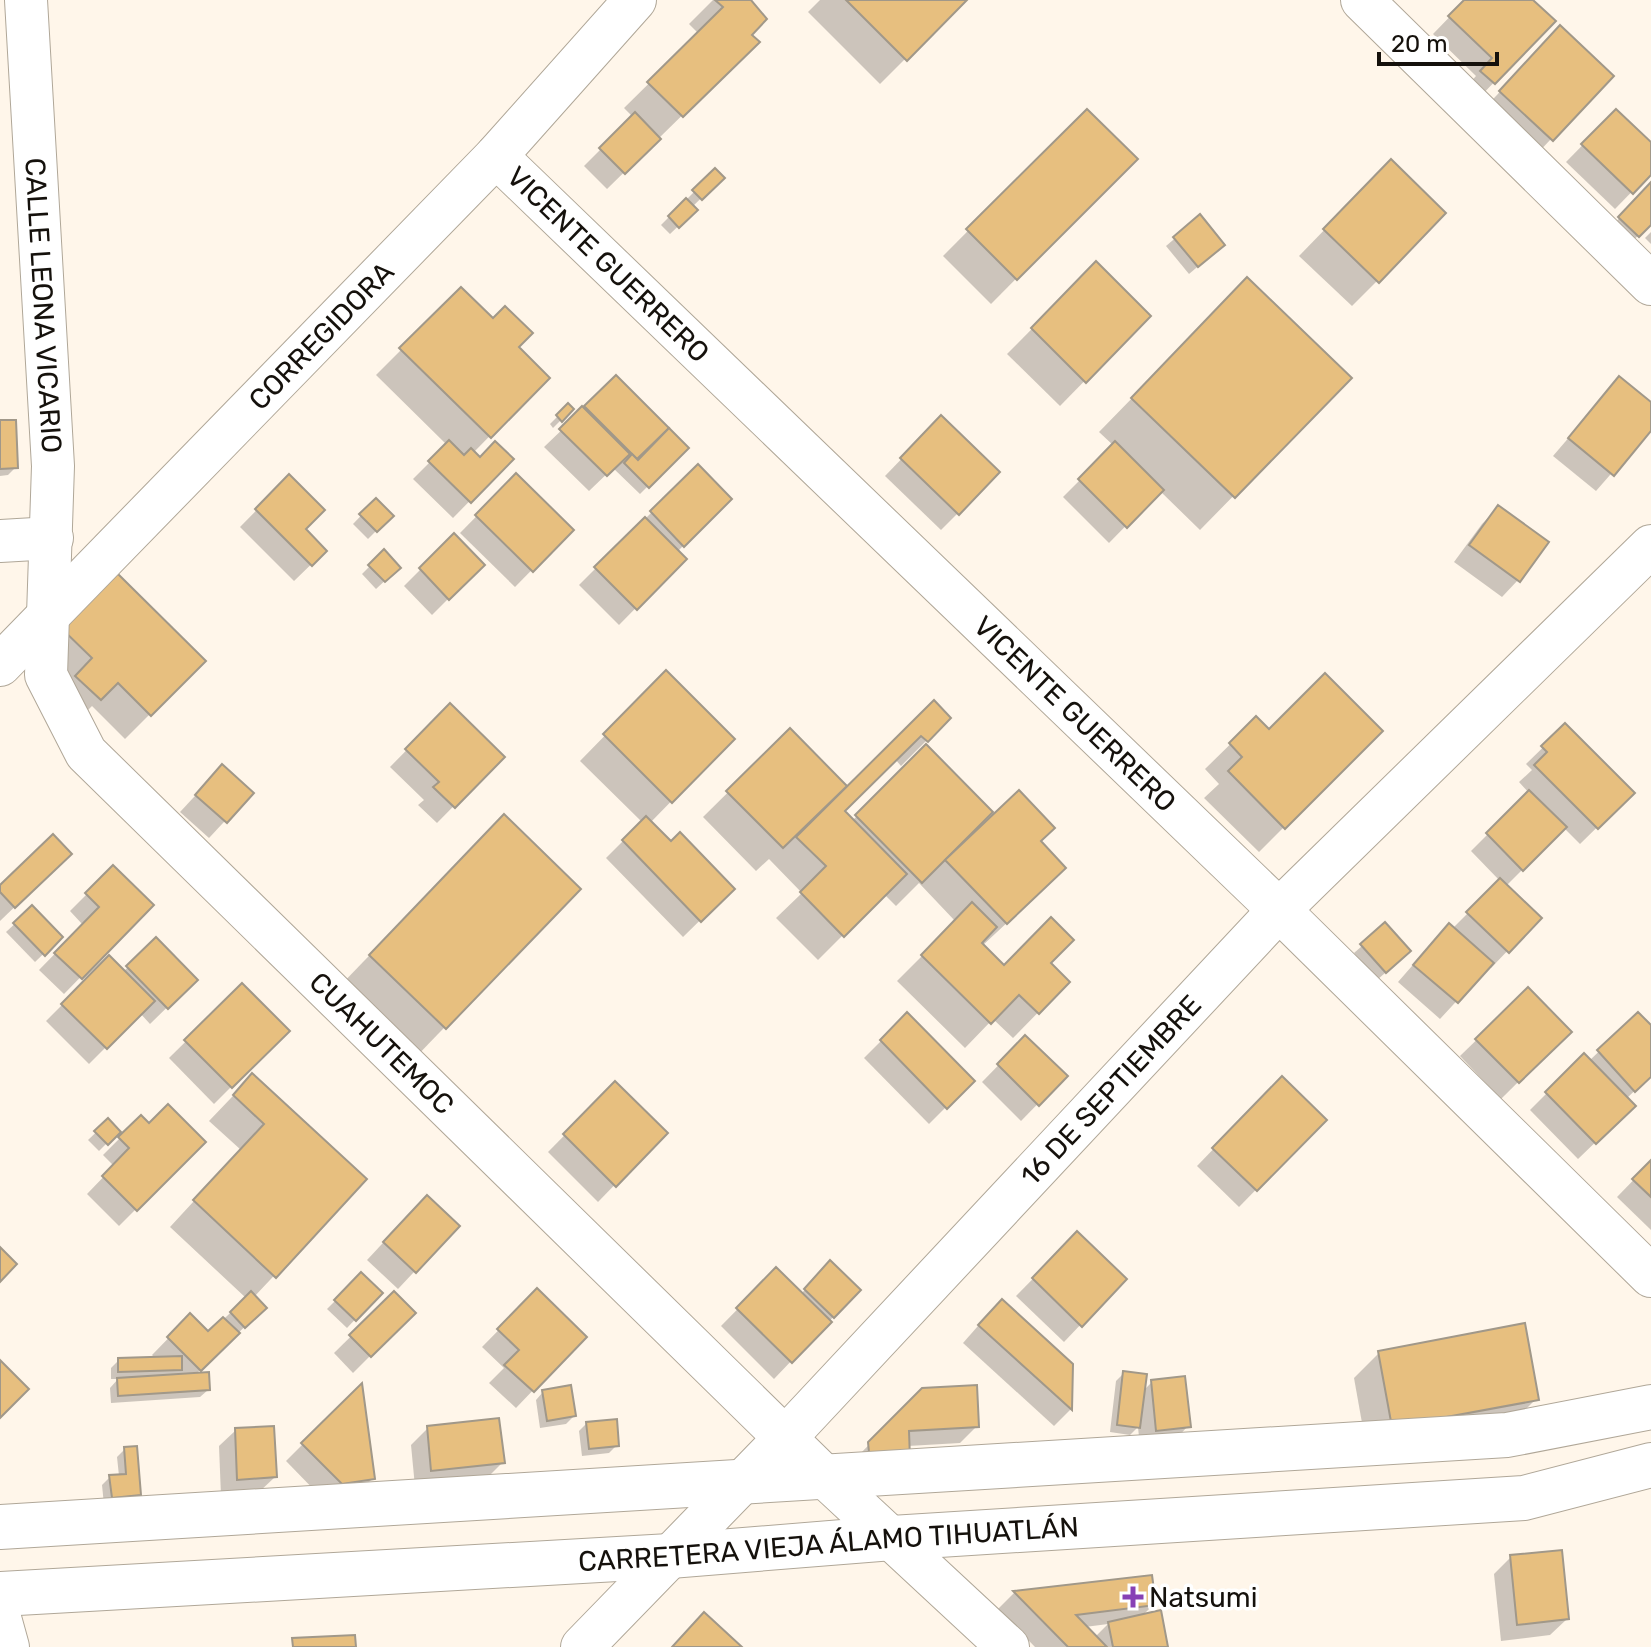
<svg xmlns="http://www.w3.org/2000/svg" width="1651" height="1647" viewBox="0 0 1651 1647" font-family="Rubik,sans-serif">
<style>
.shadow{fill:#0003;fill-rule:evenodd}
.building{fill:#e7bf7f;stroke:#a19889;stroke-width:2}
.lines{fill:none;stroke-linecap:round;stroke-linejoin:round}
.street-casing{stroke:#b0a798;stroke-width:44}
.secondary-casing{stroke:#b0a798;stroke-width:46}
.street{stroke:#fff;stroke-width:42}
.secondary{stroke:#fff;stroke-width:44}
.poi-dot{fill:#8741b5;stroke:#fff;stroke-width:3}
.labels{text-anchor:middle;stroke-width:7;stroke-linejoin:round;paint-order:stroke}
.street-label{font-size:28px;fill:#15110c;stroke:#fff}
.poi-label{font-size:28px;fill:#15110c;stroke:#fff;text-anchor:start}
</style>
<rect width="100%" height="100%" fill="#fff6ea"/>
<g class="shadow">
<polygon points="713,0 748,0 749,35 757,42 607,189 584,166 633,117 624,108 699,34 689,24"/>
<polygon points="820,0 964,0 880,84 808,12"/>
<polygon points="1466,0 1531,0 1553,21 1477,100 1465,88 1476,76 1433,34"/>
<polygon points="1543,45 1551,139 1535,156 1484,109"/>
<polygon points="1087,111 1135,159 991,304 943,256"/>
<polygon points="1616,111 1651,145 1651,172 1615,209 1566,162"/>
<polygon points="715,171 722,178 692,207 695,210 670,234 661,225"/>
<polygon points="1651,184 1651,222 1630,244 1612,226"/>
<polygon points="1366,187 1377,281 1352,306 1299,256"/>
<polygon points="1200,217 1215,252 1189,274 1166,246"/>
<polygon points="1651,232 1651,244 1645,238"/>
<polygon points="1096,264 1148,316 1060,406 1007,354"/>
<polygon points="461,290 547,378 473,453 480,459 511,459 453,518 413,479 447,445 376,375"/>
<polygon points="1215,313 1349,378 1200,530 1160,491 1109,543 1063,497 1114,446 1099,432"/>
<polygon points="616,378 634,459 638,463 686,448 640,494 613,468 589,491 544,447"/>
<polygon points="1619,379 1651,405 1651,428 1596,491 1553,456"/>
<polygon points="568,406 572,409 553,428 550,424"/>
<polygon points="941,418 958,513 941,530 885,476"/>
<polygon points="0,422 16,467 8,475 0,476"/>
<polygon points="697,467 730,499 677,552 684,559 619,625 579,585"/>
<polygon points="516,476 571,530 515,587 460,533"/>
<polygon points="289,477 303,529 325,551 294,581 240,527"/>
<polygon points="376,500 391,516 368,539 353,524"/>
<polygon points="1498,508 1518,580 1502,597 1454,562 1482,524"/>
<polygon points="454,536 482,565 432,615 404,586"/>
<polygon points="384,552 391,575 376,589 362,574"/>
<polygon points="117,576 203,661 125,739 92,706 74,724 38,655"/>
<polygon points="666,673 732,739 650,823 671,844 732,889 683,937 606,858 642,822 580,761"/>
<polygon points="934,703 949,718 901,766 895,759 842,811 852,821 926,747 990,812 980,826 982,828 1038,842 1039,893 982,946 1004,967 1048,964 1068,982 1013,1038 993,1019 965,1048 897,981 956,922 919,883 896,906 884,894 818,960 776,918 802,893 769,859 756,871 703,817 790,731 847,789"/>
<polygon points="450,706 502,757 437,823 418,805 424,800 390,767"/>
<polygon points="1256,719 1268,732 1380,731 1259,852 1204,798 1219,784 1205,769"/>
<polygon points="1565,726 1632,793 1580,844 1564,828 1506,886 1539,918 1491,968 1489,966 1440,1019 1398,982 1432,943 1452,929 1500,881 1471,851 1529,793 1519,782 1532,770 1526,764"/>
<polygon points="222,767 251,793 209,838 180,812"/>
<polygon points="471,850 578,889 412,1061 337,989"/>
<polygon points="113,868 151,905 64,994 39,970 83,925 70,911"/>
<polygon points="53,870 0,921 0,888"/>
<polygon points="32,908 61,937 35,962 6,932"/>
<polygon points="156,940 195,980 150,1024 140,1013 89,1064 46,1021 109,958 123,972"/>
<polygon points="1362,946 1401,959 1377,980 1354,953"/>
<polygon points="242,986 287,1031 214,1104 169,1058"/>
<polygon points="1528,990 1569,1032 1501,1099 1460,1056"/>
<polygon points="1638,1014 1651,1028 1651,1075 1626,1099 1633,1106 1578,1159 1530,1110 1584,1056 1589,1061"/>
<polygon points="907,1015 972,1081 929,1124 864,1058"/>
<polygon points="1025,1038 1065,1076 1021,1121 982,1082"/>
<polygon points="252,1076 364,1180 254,1297 264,1308 195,1375 208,1390 200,1397 111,1403 110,1388 118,1379 111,1379 111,1368 119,1360 156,1359 152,1355 190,1316 208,1334 246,1298 170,1227 241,1150 209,1121"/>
<polygon points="1282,1078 1324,1120 1239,1207 1197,1166"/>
<polygon points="615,1084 665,1133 598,1202 548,1152"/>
<polygon points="141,1117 149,1126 203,1142 119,1226 87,1194 114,1166 103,1155"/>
<polygon points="108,1121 118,1132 99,1151 88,1140"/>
<polygon points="1651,1162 1651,1230 1617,1197"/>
<polygon points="410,1214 457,1226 398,1289 367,1260"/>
<polygon points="1077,1234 1124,1279 1064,1342 1016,1296"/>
<polygon points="830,1263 859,1290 774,1379 721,1326 776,1270 801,1294"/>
<polygon points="361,1275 380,1293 347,1328 327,1309"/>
<polygon points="537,1291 584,1337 516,1408 489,1383 504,1368 482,1347"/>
<polygon points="394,1294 413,1313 353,1373 334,1353"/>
<polygon points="985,1318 1071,1365 1070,1410 1054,1426 963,1343"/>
<polygon points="1379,1353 1536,1399 1511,1424 1367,1451 1354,1378"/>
<polygon points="1124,1373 1143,1391 1152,1382 1188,1426 1172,1443 1140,1447 1138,1427 1130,1435 1110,1432 1116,1381"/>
<polygon points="360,1387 373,1478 356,1495 324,1500 286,1461"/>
<polygon points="923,1390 977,1426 960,1443 908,1446 853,1461"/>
<polygon points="543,1392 574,1416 566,1424 540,1428 536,1400"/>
<polygon points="587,1423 617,1445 609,1453 582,1456 579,1431"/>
<polygon points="428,1428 503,1462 486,1479 415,1487 411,1445"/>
<polygon points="236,1430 275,1477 258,1493 221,1496 219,1446"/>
<polygon points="125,1449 139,1495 131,1503 104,1505 102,1485 110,1477 119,1476 117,1457"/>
<polygon points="1511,1557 1567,1619 1550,1635 1501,1641 1494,1574"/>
<path d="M1150,1577L1154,1604L1142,1616L1166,1647H1035L998,1609L1014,1593ZM1108,1624L1095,1637L1085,1627Z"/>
</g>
<g class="building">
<polygon points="715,0 751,0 767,19 752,35 760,42 683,117 647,82 723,7"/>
<polygon points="846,0 967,0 907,61"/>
<polygon points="1464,0 1533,0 1556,21 1495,84 1480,71 1492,58 1448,16"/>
<polygon points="1560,25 1614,76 1553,141 1499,91"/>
<polygon points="1087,109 1138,159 1017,280 966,229"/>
<polygon points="1616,109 1651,142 1651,175 1633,194 1581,144"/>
<polygon points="635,112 661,139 625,174 599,148"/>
<polygon points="1391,159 1446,213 1379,283 1323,229"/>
<polygon points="715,168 725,178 702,200 692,190"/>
<polygon points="1651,182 1651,225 1639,237 1618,217"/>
<polygon points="686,198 698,210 679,228 668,216"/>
<polygon points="1200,214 1225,245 1198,267 1173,237"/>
<polygon points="1096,261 1151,316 1086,383 1031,328"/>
<polygon points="1247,277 1352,378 1235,498 1131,398"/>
<polygon points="461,287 493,318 505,306 533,333 519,347 550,378 491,438 399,348"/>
<polygon points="616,375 669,428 637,459 584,406"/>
<polygon points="1619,376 1651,402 1651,431 1614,476 1568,438"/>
<polygon points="568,403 574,409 562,422 556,415"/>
<polygon points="582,406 630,454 607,476 559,429"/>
<polygon points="941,415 1000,472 959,515 900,458"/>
<polygon points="0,420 16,420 18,468 0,469"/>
<polygon points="669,428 689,448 649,488 624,463 632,454 638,460"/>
<polygon points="449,440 464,455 471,448 480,457 495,441 514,459 471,503 428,461"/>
<polygon points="1115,441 1164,490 1127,528 1078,479"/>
<polygon points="698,464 732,499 684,547 650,511"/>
<polygon points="516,473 574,530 533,572 475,515"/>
<polygon points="289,474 325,510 306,529 327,551 312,566 255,509"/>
<polygon points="376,498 394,516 377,532 359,514"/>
<polygon points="1498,505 1549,542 1520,582 1469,545"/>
<polygon points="645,517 687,559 637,610 594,567"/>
<polygon points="454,533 485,565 449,600 419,568"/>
<polygon points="384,549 401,568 385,582 368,565"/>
<polygon points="117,573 206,661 151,716 118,683 101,700 75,676 92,658 61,628"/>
<polygon points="666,670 735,739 672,803 603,734"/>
<polygon points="1325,673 1383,731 1285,829 1228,771 1242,757 1229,743 1256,716 1269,729"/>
<polygon points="934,700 951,718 928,742 921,736 845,811 907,874 844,937 800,892 826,866 796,837"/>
<polygon points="450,703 505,757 455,808 433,787 439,782 405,749"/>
<polygon points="1565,723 1635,793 1598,829 1534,765 1547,752 1541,746"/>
<polygon points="790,728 847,786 783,848 726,791"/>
<polygon points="926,744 993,812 922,883 855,815"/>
<polygon points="222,764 254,793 227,823 195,795"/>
<polygon points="1019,790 1055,828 1041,841 1066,868 1007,924 945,860"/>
<polygon points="1529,790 1567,827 1523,871 1486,833"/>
<polygon points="504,814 581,889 446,1029 369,955"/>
<polygon points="646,816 671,841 680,832 735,889 701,922 622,840"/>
<polygon points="53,834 72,854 15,908 0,892 0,885"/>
<polygon points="113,865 154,905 82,979 54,953 99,907 85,893"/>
<polygon points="1500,878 1542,918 1509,953 1466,912"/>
<polygon points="972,902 997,927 982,943 1004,965 1051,917 1074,940 1051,963 1070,982 1039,1014 1019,995 991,1024 921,955"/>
<polygon points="32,905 63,937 45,956 13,923"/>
<polygon points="1385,922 1411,951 1386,973 1360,944"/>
<polygon points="1449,923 1494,963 1458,1003 1413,965"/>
<polygon points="156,937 198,980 168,1009 126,966"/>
<polygon points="109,955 155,1001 107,1049 61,1004"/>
<polygon points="242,983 290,1031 232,1088 184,1040"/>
<polygon points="1528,987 1572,1032 1519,1083 1475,1039"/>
<polygon points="907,1012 975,1081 947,1109 880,1040"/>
<polygon points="1638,1012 1651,1025 1651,1077 1635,1092 1597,1050"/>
<polygon points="1025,1035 1068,1076 1039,1106 997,1064"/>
<polygon points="1584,1053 1636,1106 1596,1144 1545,1092"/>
<polygon points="252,1073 367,1179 276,1278 193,1200 264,1124 233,1095"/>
<polygon points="1282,1076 1327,1120 1257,1191 1212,1148"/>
<polygon points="615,1081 668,1133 616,1187 563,1134"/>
<polygon points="168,1104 206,1142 137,1211 102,1176 129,1148 118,1137 141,1115 149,1123"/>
<polygon points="108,1118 121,1132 108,1145 94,1131"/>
<polygon points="1651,1160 1651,1197 1632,1179"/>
<polygon points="427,1195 460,1226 416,1273 383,1242"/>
<polygon points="1077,1231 1127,1279 1082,1327 1032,1278"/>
<polygon points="0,1247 17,1264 0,1282"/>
<polygon points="830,1260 861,1290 834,1318 804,1289"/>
<polygon points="776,1267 832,1322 792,1363 736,1308"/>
<polygon points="361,1272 383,1293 356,1321 334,1300"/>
<polygon points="537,1288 587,1337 534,1392 504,1365 519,1350 497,1329"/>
<polygon points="251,1291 267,1308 245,1328 230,1312"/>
<polygon points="394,1291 416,1313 371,1357 349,1335"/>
<polygon points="1002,1299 1073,1364 1072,1410 978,1325"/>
<polygon points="190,1313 208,1331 223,1317 240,1333 201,1371 167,1337"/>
<polygon points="1525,1323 1539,1400 1392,1427 1378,1351"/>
<polygon points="182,1356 182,1370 118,1372 118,1358"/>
<polygon points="0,1360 29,1389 0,1418"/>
<polygon points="1123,1371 1147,1374 1140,1428 1117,1425"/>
<polygon points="209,1372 210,1390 118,1396 117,1378"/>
<polygon points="1185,1376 1191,1427 1156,1431 1151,1380"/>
<polygon points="362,1383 375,1479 342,1484 301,1443"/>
<polygon points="571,1385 576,1416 547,1421 542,1390"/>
<polygon points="977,1385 979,1427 909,1431 910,1459 870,1462 868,1442 922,1388"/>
<polygon points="499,1418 505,1463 431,1471 427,1426"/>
<polygon points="617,1419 619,1446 589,1449 586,1422"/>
<polygon points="274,1426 277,1477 237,1480 235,1428"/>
<polygon points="137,1446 141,1495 112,1498 109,1475 126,1474 124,1447"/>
<polygon points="1562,1550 1569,1619 1517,1625 1510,1555"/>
<polygon points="1152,1575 1156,1605 1076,1615 1107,1647 1068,1647 1013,1591"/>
<polygon points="1161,1610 1168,1647 1113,1647 1108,1622"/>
<polygon points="704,1612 742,1647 672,1647"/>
<polygon points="355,1635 356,1647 293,1647 292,1638"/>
</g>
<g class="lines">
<g class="street-casing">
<g id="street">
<path id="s1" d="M26,0L53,466L46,675L86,753L826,1478L1008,1647"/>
<polyline points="1362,0 1651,284"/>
<path id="s2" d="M496,156L1279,910L1651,1276"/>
<polyline points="0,541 52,538"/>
<path id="s3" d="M0,665L496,156L635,0"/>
<polyline points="0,1618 8,1647"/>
<path id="s4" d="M582,1647L785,1438L1279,910L1651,546"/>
</g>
</g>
<g class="secondary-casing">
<g id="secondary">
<polyline points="0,1527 1507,1435 1651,1407"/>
<path id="s5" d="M0,1594L670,1556L892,1538L1524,1498L1651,1465"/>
</g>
</g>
<use href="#street" class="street"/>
<use href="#secondary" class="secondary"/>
</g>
<path class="poi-dot" d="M1129 1585h8v8h8v8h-8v8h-8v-8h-8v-8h8z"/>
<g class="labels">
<g class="street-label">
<text dy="10" stroke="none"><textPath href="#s2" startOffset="156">VICENTE GUERRERO</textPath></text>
<text dy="10" stroke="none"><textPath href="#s1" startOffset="306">CALLE LEONA VICARIO</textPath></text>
<text dy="10" stroke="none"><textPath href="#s3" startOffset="460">CORREGIDORA</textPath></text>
<text dy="10" stroke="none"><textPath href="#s2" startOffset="804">VICENTE GUERRERO</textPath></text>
<text dy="10" stroke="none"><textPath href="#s1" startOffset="1178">CUAHUTEMOC</textPath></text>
<text dy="10" stroke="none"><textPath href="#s4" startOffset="768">16 DE SEPTIEMBRE</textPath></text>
<text dy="10" stroke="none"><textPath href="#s5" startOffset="830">CARRETERA VIEJA ÁLAMO TIHUATLÁN</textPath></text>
</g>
<g class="poi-label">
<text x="1149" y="1607">Natsumi</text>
</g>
</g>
<path d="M1379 52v12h118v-12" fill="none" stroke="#15110c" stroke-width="4"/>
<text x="1391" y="52" font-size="24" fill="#15110c" stroke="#ffffff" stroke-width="6" paint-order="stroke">20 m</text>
</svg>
